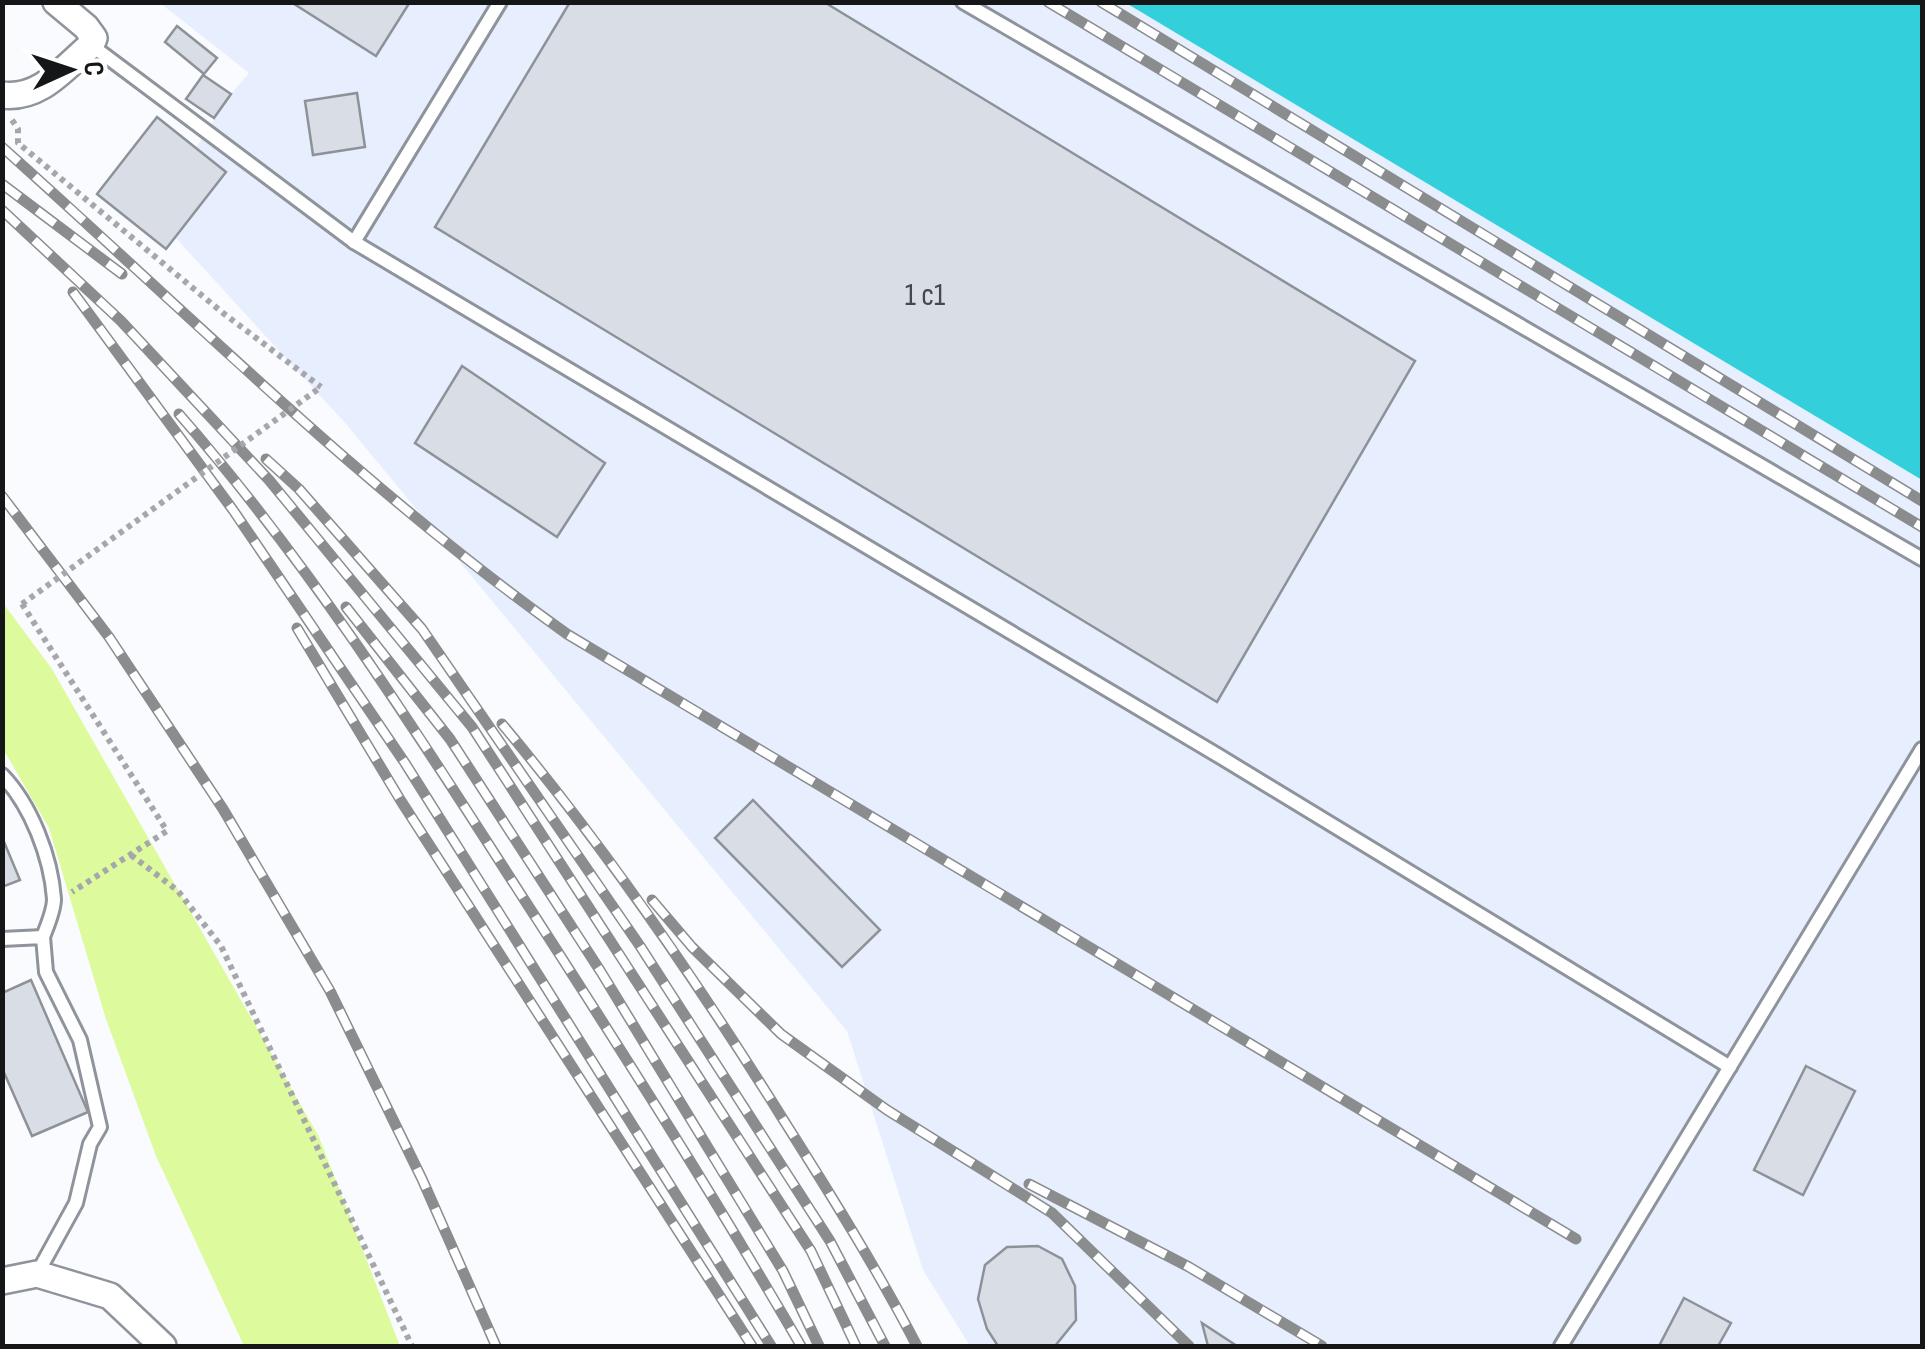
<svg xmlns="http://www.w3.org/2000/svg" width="1925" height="1349" viewBox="0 0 1925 1349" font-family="'Sofia Sans Condensed',sans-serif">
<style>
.built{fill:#e7effe}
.green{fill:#ddfb9d}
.water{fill:#33d0db}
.building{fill:#d9dee6;stroke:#8d9299;stroke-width:2.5}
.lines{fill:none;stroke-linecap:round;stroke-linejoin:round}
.service-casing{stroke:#8f939b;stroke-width:18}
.minor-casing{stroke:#8f939b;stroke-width:30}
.path{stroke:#a5a7aa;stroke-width:6;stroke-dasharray:5 5;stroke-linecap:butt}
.service{stroke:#fff;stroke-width:12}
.minor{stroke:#fff;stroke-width:25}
.rail-casing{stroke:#8a8c8e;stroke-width:11}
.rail{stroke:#fff;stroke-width:8;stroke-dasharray:22;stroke-linecap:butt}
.path-bridge{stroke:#a5a7aa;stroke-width:6;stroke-dasharray:5 5;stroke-linecap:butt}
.labels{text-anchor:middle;stroke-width:10;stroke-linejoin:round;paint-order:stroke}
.number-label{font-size:32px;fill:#45484c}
</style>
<rect width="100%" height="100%" fill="#f9fbfe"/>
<polygon class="built" points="160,3 1126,3 1922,480 1922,1346 970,1346 923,1270 847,1031 346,424 153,213 231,94 249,73"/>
<polygon class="green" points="3,603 52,669 319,1137 400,1346 244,1346 156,1156 106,1019 49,828 6,754 3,753"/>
<polygon class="water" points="1126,3 1922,3 1922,480"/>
<g class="building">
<polygon points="291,2 410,2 376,56"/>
<polygon points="570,2 824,2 1415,361 1217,702 435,227"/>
<polygon points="177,26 217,58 204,74 165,42"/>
<polygon points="203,75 231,94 214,118 186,99"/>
<polygon points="357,93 365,147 313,155 305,101"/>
<polygon points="157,117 226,172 166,249 97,194"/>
<polygon points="462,366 605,463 557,537 415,443"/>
<polygon points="753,800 880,930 842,967 715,838"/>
<polygon points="2,837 20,880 2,887"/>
<polygon points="31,980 88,1112 32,1136 2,1068 2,993"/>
<polygon points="1806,1066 1855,1091 1803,1195 1754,1170"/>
<polygon points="1038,1246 1062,1259 1075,1286 1076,1320 1055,1346 998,1346 987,1329 978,1299 985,1265 1007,1247"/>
<polygon points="1684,1298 1731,1323 1718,1346 1659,1346"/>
<polygon points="1202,1323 1237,1346 1208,1346"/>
</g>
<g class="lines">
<g class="service-casing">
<g id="service">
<polyline points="963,2 1922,559"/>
<polyline points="91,45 354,242 1219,756 1730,1067"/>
<polyline points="354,242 500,2"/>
<path d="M2,775C31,805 51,857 54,899C54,911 47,926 43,937"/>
<polyline points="2,939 43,937 46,972 80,1040 100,1127 90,1144 76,1203 37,1274"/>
<polyline points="1561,1346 1922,749"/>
</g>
</g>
<g class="minor-casing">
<g id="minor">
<path d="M2,95C40,100 64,68 91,45L94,38L86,27L56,2"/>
<polyline points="2,1281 37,1274 110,1296 163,1346"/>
</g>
</g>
<g class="path">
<polyline points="12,120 18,129 18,143 223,313 321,387"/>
<polyline points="22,604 167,831 72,892"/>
<polyline points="131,855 178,891 221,946 412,1346"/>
</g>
<use href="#service" class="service"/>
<use href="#minor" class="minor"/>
<g class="rail-casing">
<g id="rail">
<polyline points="1048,2 1922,527"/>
<polyline points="1101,2 1922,501"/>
<path d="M2,147C187,312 364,490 567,634L1576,1239"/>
<polyline points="2,184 122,274"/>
<polyline points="2,210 121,321 269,480 472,727 811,1251 856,1346"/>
<polyline points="73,292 233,510 405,763 771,1346"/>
<path d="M179,414C304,557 407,717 509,876C609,1031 709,1187 801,1346"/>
<polyline points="266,459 299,489 422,629 640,946 830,1241 885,1346"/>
<polyline points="2,496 109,637 223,809 330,991 422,1179 496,1346"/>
<polyline points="346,607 450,739 601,972 783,1271 819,1346"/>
<polyline points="297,628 401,801 752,1346"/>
<path d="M502,724C605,847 696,980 781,1116C829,1192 876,1267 917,1346"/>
<polyline points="652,900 692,947 781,1034 887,1110 1052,1213 1189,1346"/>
<polyline points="1029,1184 1189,1267 1322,1346"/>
</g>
</g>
<use href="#rail" class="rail"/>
<polyline class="path-bridge" points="22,604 321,387"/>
</g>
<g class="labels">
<g class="number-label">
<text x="925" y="305">1 с1</text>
</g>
</g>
<rect width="1925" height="1349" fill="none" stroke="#141618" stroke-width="10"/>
<g transform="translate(70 70) rotate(87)" stroke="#ffffff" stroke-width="8" paint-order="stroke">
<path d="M0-8L18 38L0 25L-18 38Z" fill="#141618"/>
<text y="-15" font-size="28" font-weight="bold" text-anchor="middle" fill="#141618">С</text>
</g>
</svg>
